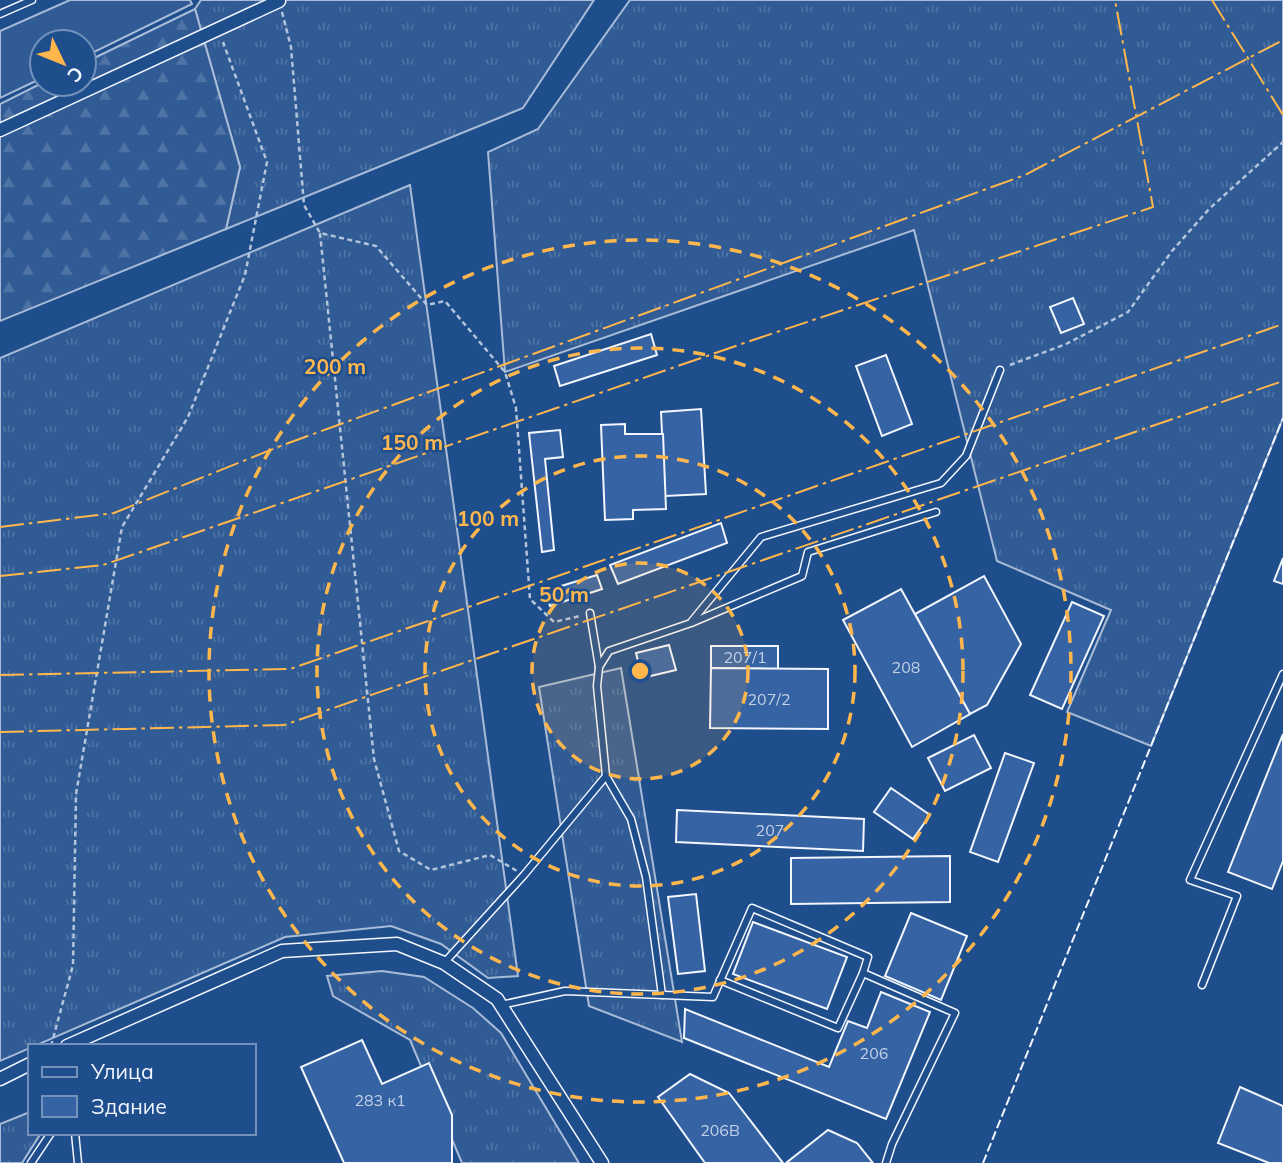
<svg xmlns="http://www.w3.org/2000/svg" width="1283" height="1163" viewBox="0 0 1283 1163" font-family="Mulish,sans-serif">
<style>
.grass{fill:url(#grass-tufts);stroke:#a8bbd7;stroke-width:2}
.forest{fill:url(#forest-firs);stroke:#a8bbd7;stroke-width:2}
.built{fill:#305b95;stroke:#a8bbd7;stroke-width:2}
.building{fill:#3563a3;stroke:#f2f6ff;stroke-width:2}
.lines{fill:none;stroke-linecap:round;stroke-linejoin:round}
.service-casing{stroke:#f2f6ff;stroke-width:9}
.minor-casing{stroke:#f2f6ff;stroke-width:15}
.path{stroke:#b3c4dc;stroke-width:2.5;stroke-dasharray:5 3.5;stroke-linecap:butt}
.service{stroke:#1f4e8c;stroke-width:6}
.minor{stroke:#1f4e8c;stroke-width:12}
.fence{stroke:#f2f6ff;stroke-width:2;stroke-dasharray:9 3.5;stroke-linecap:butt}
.power{stroke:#ffb74d;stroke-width:2;stroke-dasharray:24 5 3.5 5;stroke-linecap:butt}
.ring{fill:none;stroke:#ffb74d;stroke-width:3.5;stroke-dasharray:12 9}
.labels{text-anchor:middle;stroke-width:5;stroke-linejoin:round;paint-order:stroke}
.number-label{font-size:16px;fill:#c3d1e8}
.centre{fill:#ffb74d;stroke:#1f4e8c;stroke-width:3.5}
.ring-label{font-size:21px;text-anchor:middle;font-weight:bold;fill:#ffb74d;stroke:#1f4e8c;stroke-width:5;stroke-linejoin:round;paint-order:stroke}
</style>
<defs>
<pattern id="grass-tufts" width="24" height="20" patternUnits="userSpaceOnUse" patternTransform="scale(1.75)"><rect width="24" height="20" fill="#305b95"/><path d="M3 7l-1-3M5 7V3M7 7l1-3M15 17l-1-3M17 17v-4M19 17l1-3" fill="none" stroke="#4e73a5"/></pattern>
<pattern id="forest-firs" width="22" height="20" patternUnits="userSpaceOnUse" patternTransform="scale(1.75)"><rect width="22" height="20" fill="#305b95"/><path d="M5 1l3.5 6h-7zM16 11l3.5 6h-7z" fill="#4e73a5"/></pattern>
</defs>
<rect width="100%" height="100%" fill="#1f4e8c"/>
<g class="grass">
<polygon points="201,0 594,0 523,108 226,229 240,167 195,9"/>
<polygon points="630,0 1283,0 1283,418 1151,746 1067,712 1111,610 997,561 914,230 505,372 488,152 538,129"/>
<polygon points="410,185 518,976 488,978 441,944 391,926 285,937 0,1061 0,358"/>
<polygon points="621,668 682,1042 589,1006 539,687"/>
<polygon points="382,971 424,977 473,1008 501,1033 579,1163 462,1163 410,1040 333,996 327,976"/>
<polygon points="30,1112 30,1133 41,1133 22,1163 0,1163 0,1124"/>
</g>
<polygon class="forest" points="195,9 240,167 226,229 0,321 0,104 42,83 84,84 84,63"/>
<polygon class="built" points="70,0 190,0 192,4 84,57 84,42 42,42 42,78 0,98 0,31"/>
<g class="building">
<polygon points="1073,298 1084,324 1061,333 1050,307"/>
<polygon points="651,334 657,355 560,386 554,366"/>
<polygon points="886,355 912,424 882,436 856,366"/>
<polygon points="701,409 706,494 665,496 661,412"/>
<polygon points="625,424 625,434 663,434 666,509 633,510 633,519 605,520 601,425"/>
<polygon points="560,430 563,457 545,459 554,550 542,552 529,433"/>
<polygon points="721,523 727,543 618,584 610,565"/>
<polygon points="1283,558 1283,584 1274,581"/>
<polygon points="597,575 602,589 550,606 545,591"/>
<polygon points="984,576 1021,644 987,705 970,714 915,614"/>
<polygon points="901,589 970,714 912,747 843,620"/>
<polygon points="1072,602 1104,616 1062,709 1030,695"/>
<polygon points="669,645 676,670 642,678 636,653"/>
<polygon points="711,646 778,646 778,669 711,668"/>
<polygon points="711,668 828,669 828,729 710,728"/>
<polygon points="1283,734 1283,861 1272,889 1228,872"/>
<polygon points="974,735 991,768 945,791 928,758"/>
<polygon points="1005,753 1034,763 998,862 970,852"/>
<polygon points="891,788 930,815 913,839 874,812"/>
<polygon points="677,810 864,819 863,851 676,842"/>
<polygon points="950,856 950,902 791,904 791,858"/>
<polygon points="696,894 705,971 678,974 668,897"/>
<polygon points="911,913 967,936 941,1000 885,976"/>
<polygon points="753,922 847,957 827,1009 733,974"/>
<polygon points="881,992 930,1012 886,1119 684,1038 685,1009 829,1067 848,1021 867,1028"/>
<polygon points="362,1040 382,1084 429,1063 452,1115 452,1163 344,1163 301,1067"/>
<polygon points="690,1074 729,1093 783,1163 705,1163 658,1097"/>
<polygon points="1240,1087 1283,1106 1283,1163 1269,1163 1218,1143"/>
<polygon points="828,1130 857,1143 873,1163 786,1163"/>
</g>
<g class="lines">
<g class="service-casing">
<g id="service">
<polyline points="0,14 32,0"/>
<polyline points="590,613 599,667"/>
<polyline points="692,621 761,537 941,483 966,456 1000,370"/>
<polyline points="606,776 631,819 646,877 662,995"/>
<polyline points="444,963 524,875 606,776 597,686 599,667 609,651 691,623 802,576 808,552 936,512"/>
<polyline points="720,980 838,1028 863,973"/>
<polyline points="1202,985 1237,896 1190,880 1283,674"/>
<polyline points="501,1005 565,991 713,997 752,908 868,957 863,973 955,1013 892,1144 886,1163"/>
<polyline points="75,1133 78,1163"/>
<polyline points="31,1163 51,1133"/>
</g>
</g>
<g class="minor-casing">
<g id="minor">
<polyline points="0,130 279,1"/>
<polyline points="67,1046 282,951 397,944 444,963 497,999 602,1163"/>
<polyline points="0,1079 30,1064"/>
</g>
</g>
<g class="path">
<polyline points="282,12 291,47 304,205 320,233 376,246 427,305 445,301 505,372 516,408 530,599 554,622 580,616"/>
<polyline points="320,233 374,759 399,851 431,870 490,855 517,871"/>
<polyline points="1010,365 1066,344 1128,312 1172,251 1209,209 1283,142"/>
<polyline points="51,1046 73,965 76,794 122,527 188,417 245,275 267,162 223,42"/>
</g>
<use href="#service" class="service"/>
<use href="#minor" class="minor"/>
<polyline class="fence" points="983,1163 1283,418"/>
<g class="power">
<polyline points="1212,0 1283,115"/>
<polyline points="0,527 114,513 283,445 1025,175 1283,40"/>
<polyline points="0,576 103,565 753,340 1153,207 1115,0"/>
<polyline points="0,675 290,669 1283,324"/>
<polyline points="0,732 284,725 1283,381"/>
</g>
</g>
<circle cx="640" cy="671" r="108" fill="#ffb74d" fill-opacity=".12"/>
<g class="ring">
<circle cx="640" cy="671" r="108"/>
<circle cx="640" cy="671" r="215"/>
<circle cx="640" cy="671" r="323"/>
<circle cx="640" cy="671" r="431"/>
</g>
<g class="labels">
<g class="number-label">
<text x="745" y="663">207/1</text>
<text x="906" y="673">208</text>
<text x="769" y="705">207/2</text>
<text x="770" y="836">207</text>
<text x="874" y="1059">206</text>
<text x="380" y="1106">283 к1</text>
<text x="720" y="1136">206В</text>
</g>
</g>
<circle cx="640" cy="671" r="10" class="centre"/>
<g class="ring-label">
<text x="335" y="374">200 m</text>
<text x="412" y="450">150 m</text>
<text x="488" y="526">100 m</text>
<text x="564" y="602">50 m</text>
</g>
<rect x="28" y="1044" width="228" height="91" fill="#1f4e8c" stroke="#7391ba" stroke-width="2"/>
<rect x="42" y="1067" width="35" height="10" fill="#1f4e8c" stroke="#7391ba" stroke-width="2"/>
<text x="91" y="1079" font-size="21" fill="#f2f6ff">Улица</text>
<rect x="42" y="1096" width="35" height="21" fill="#3563a3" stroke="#7391ba" stroke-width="2"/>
<text x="91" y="1114" font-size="21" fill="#f2f6ff">Здание</text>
<g transform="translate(63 63) rotate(133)"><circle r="33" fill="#1f4e8c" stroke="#7391ba" stroke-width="2"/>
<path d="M0-5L12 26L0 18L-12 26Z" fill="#ffb74d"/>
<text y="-10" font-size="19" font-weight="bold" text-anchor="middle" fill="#f2f6ff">С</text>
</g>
</svg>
